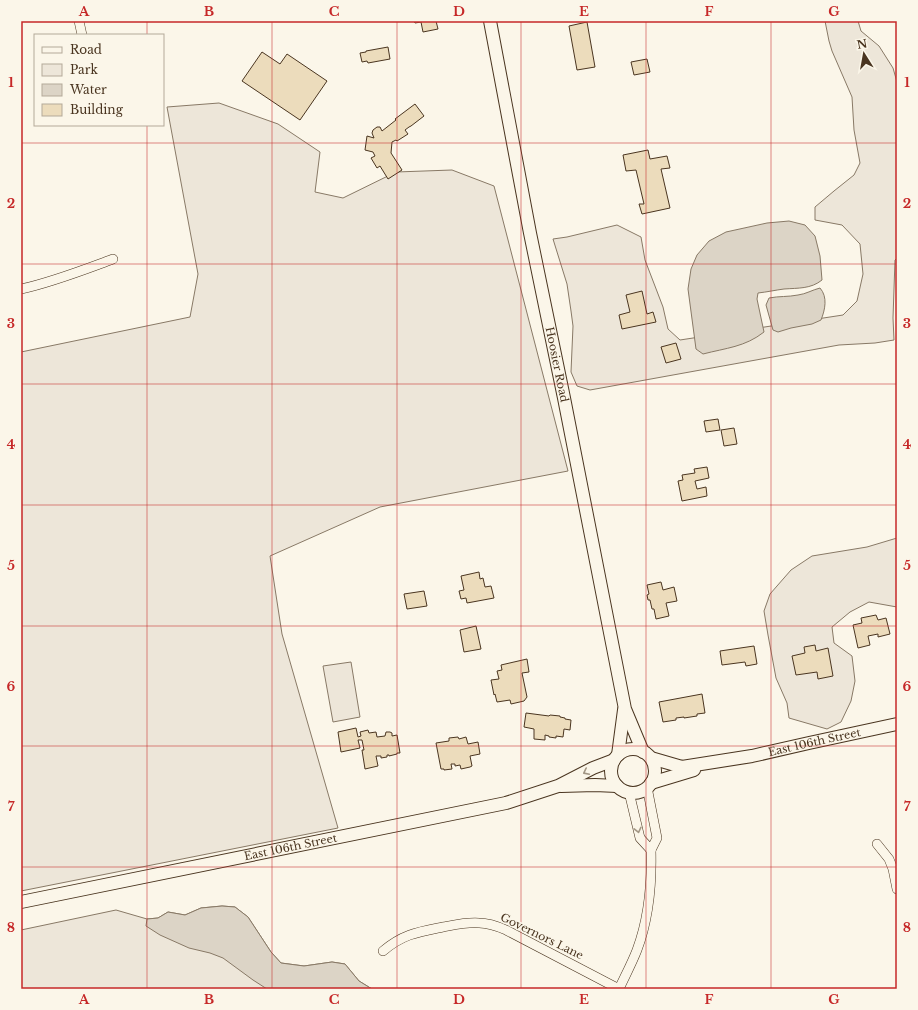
<svg xmlns="http://www.w3.org/2000/svg" width="918" height="1010" viewBox="0 0 918 1010" font-family="'Libre Baskerville',serif">
<style>
.green{fill:#ede6d9;stroke:#887966}
.water{fill:#dcd4c6;stroke:#887966}
.building{fill:#ecdcbc;stroke:#4a3520}
.lines{fill:none;stroke-linecap:round;stroke-linejoin:round}
.minor-casing{stroke:#4a3520;stroke-width:10}
.tertiary-casing{stroke:#4a3520;stroke-width:14}
.minor{stroke:#fbf6e9;stroke-width:9}
.tertiary{stroke:#fbf6e9;stroke-width:12}
.oneway{stroke:#a29684}
.grid{fill:none;stroke:#c62828;stroke-width:1;stroke-opacity:0.55}
.labels{text-anchor:middle;stroke-width:3;stroke-linejoin:round;paint-order:stroke}
.street-label{font-size:11px;fill:#4a3520;stroke:#fbf6e9}
.neatline{fill:none;stroke:#c62828;stroke-width:1.5}
.grid-label{font-size:13px;text-anchor:middle;font-weight:bold;fill:#c62828}
</style>
<rect width="100%" height="100%" fill="#fbf6e9"/>
<g class="green">
<polygon points="825,21 858,21 861,31 879,46 893,68 897,82 897,258 895,260 893,318 894,340 875,343 839,345 590,390 577,386 571,372 573,326 571,311 567,284 553,239 567,237 617,225 641,237 645,260 663,307 668,329 680,340 843,315 857,301 863,274 860,244 842,225 815,220 815,207 834,191 854,175 860,163 854,130 852,97 832,51 829,41"/>
<polygon points="219,103 278,124 320,152 315,192 343,198 396,172 452,170 494,186 568,471 380,507 270,556 282,634 338,828 21,891 21,352 190,317 198,274 167,107"/>
<polygon points="897,538 897,607 869,602 850,612 832,627 834,643 852,656 855,681 851,701 841,722 827,729 789,718 787,703 776,678 768,635 764,611 770,594 791,570 812,556 867,547"/>
<polygon points="351,662 360,717 333,722 323,666"/>
<polygon points="222,906 235,907 248,917 271,952 281,963 304,966 332,962 345,964 359,981 372,989 21,989 21,930 116,910 147,919 158,918 168,912 185,915 201,908"/>
</g>
<g class="water">
<path d="M789,221L805,225L815,236L820,256L822,280C811,289 798,288 784,289C776,290 767,292 758,293L757,299L764,332C745,347 726,348 703,354L696,349L688,289L691,269L697,255L709,241L726,232L767,223Z"/>
<path d="M820,288C828,297 825,310 821,320L812,324L791,328L778,332L773,330L766,305L769,298C779,296 788,297 798,295C806,294 812,290 820,288Z"/>
<polygon points="222,906 235,907 248,917 271,952 281,963 304,966 332,962 345,964 359,981 372,989 267,989 253,980 223,958 210,953 189,948 160,935 146,926 147,919 158,918 168,912 185,915 201,908"/>
</g>
<g class="building">
<polygon points="414,21 436,21 438,29 423,32 421,22 415,23"/>
<polygon points="587,22 595,67 577,70 569,26"/>
<polygon points="388,47 390,59 368,63 367,61 362,62 360,53 366,52 366,51"/>
<polygon points="262,52 280,64 287,54 327,81 300,120 242,81"/>
<polygon points="647,59 650,72 634,75 631,62"/>
<polygon points="415,104 424,116 411,126 409,127 405,130 408,134 397,141 396,140 392,142 391,153 402,170 388,179 380,166 377,168 371,158 375,156 373,152 365,150 367,136 374,138 372,133 373,130 377,127 380,127 382,131 396,120 395,119"/>
<polygon points="648,150 650,159 667,156 670,168 661,169 670,208 642,214 639,204 644,204 636,170 626,171 623,155"/>
<polygon points="642,291 647,314 653,312 656,322 622,329 619,315 630,312 626,295"/>
<polygon points="676,343 681,359 666,363 661,347"/>
<polygon points="718,419 720,430 706,432 704,421"/>
<polygon points="734,428 737,444 724,446 721,430"/>
<polygon points="707,467 709,478 695,481 697,489 706,487 707,496 682,501 678,481 683,480 682,475 695,473 694,469"/>
<polygon points="479,572 480,579 483,578 485,587 491,586 494,598 467,603 466,598 461,599 459,591 464,590 461,576"/>
<polygon points="661,582 663,590 674,587 677,601 666,603 669,616 656,619 654,609 652,609 650,600 648,600 647,595 649,594 647,585"/>
<polygon points="424,591 427,606 407,609 404,594"/>
<polygon points="876,615 878,620 886,618 890,634 878,637 878,634 868,636 870,645 858,648 853,625 862,623 861,618"/>
<polygon points="476,626 481,649 464,652 460,630"/>
<polygon points="815,645 816,651 828,648 833,676 818,679 817,672 796,675 792,656 805,653 804,647"/>
<polygon points="754,646 757,664 746,666 745,662 722,665 720,651"/>
<polygon points="527,659 529,672 522,673 527,697 524,701 511,704 510,700 497,702 495,694 494,695 491,680 499,679 497,671 502,670 501,665"/>
<polygon points="702,694 705,713 697,714 697,716 684,718 684,717 676,718 676,720 663,722 659,702"/>
<polygon points="526,713 549,716 550,715 560,716 560,717 565,718 565,719 571,720 570,730 564,729 563,737 556,736 556,738 549,737 549,736 545,735 545,740 534,739 534,729 524,727"/>
<polygon points="356,728 358,737 361,736 360,732 368,730 369,733 376,732 377,737 385,736 386,732 390,732 392,733 392,736 397,735 400,753 397,753 397,754 389,756 389,755 387,755 387,757 381,758 381,756 376,756 378,766 365,769 362,750 364,750 362,740 358,740 360,748 341,752 338,732"/>
<polygon points="458,737 459,739 466,737 468,744 478,742 480,754 470,756 472,766 470,767 461,769 460,765 455,766 455,764 451,764 452,769 444,770 444,769 441,769 436,743 449,741 449,738"/>
</g>
<g class="lines">
<g class="minor-casing">
<g id="minor">
<polyline points="79,21 82,35"/>
<path d="M21,289C53,282 83,270 113,259"/>
<polyline points="629,792 640,838 651,850 657,838 647,787"/>
<polyline points="877,844 889,859 893,869 897,889"/>
<path d="M383,951C403,934 418,932 443,927C454,925 467,922 479,923C488,923 497,926 506,930L619,989C625,976 632,963 637,950C649,918 652,884 651,850"/>
</g>
</g>
<g class="tertiary-casing">
<g id="tertiary">
<path id="s1" d="M490,21L530,233L564,398L625,709L643,752"/>
<circle cx="633" cy="771" r="22"/>
<polyline points="618,755 624,710"/>
<path id="s2" d="M651,758L682,767L752,756L809,743L897,724"/>
<polyline points="651,783 694,770"/>
<polyline points="561,786 595,785 617,786"/>
<path id="s3" d="M21,902L506,803L558,786L593,768L614,760"/>
</g>
</g>
<use href="#minor" class="minor"/>
<use href="#tertiary" class="tertiary"/>
</g>
<defs><path id="oneway-chevron" d="M-2-3.5L2.5 0L-2 3.5" fill="none" stroke-width="1.6" stroke-linecap="round" stroke-linejoin="round"/></defs>
<g class="oneway">
<use href="#oneway-chevron" transform="translate(586 772) rotate(153)"/>
<use href="#oneway-chevron" transform="translate(638 830) rotate(77)"/>
</g>
<path class="grid" d="M147,21V35M272,21V989M397,21V989M521,21V989M646,21V989M771,21V989M147,125V989M21,143H897M21,264H897M21,384H897M21,505H897M21,626H897M21,746H897M21,867H897"/>
<g class="labels">
<g class="street-label">
<text dy="4" stroke="none"><textPath href="#s1" startOffset="350">Hoosier Road</textPath></text>
<text dy="4" stroke="none"><textPath href="#s2" startOffset="167">East 106th Street</textPath></text>
<text dy="4" stroke="none"><textPath href="#s3" startOffset="275">East 106th Street</textPath></text>
<text transform="translate(542 936) rotate(26)" y="4">Governors Lane</text>
</g>
</g>
<rect width="918" height="1010" fill="none" stroke="#fbf6e9" stroke-width="44"/>
<rect x="34" y="34" width="130" height="92" fill="#fbf6e9" stroke="#b4a999"/>
<rect x="42" y="47" width="20" height="6" fill="#fbf6e9" stroke="#b4a999"/>
<text x="70" y="54" font-size="12" fill="#4a3520">Road</text>
<rect x="42" y="64" width="20" height="12" fill="#ede6d9" stroke="#b4a999"/>
<text x="70" y="74" font-size="12" fill="#4a3520">Park</text>
<rect x="42" y="84" width="20" height="12" fill="#dcd4c6" stroke="#b4a999"/>
<text x="70" y="94" font-size="12" fill="#4a3520">Water</text>
<rect x="42" y="104" width="20" height="12" fill="#ecdcbc" stroke="#b4a999"/>
<text x="70" y="114" font-size="12" fill="#4a3520">Building</text>
<g transform="translate(864 54) rotate(349)" stroke="#fbf6e9" stroke-width="3" paint-order="stroke">
<path d="M0-3L7 15L0 10L-7 15Z" fill="#4a3520"/>
<text y="-6" font-size="11" font-weight="bold" text-anchor="middle" fill="#4a3520">N</text>
</g>
<rect x="22" y="22" width="874" height="966" class="neatline"/>
<g class="grid-label">
<text x="84" y="16">A</text>
<text x="209" y="16">B</text>
<text x="334" y="16">C</text>
<text x="459" y="16">D</text>
<text x="584" y="16">E</text>
<text x="709" y="16">F</text>
<text x="834" y="16">G</text>
<text x="11" y="87">1</text>
<text x="907" y="87">1</text>
<text x="11" y="208">2</text>
<text x="907" y="208">2</text>
<text x="11" y="328">3</text>
<text x="907" y="328">3</text>
<text x="11" y="449">4</text>
<text x="907" y="449">4</text>
<text x="11" y="570">5</text>
<text x="907" y="570">5</text>
<text x="11" y="691">6</text>
<text x="907" y="691">6</text>
<text x="11" y="811">7</text>
<text x="907" y="811">7</text>
<text x="11" y="932">8</text>
<text x="907" y="932">8</text>
<text x="84" y="1004">A</text>
<text x="209" y="1004">B</text>
<text x="334" y="1004">C</text>
<text x="459" y="1004">D</text>
<text x="584" y="1004">E</text>
<text x="709" y="1004">F</text>
<text x="834" y="1004">G</text>
</g>
</svg>
